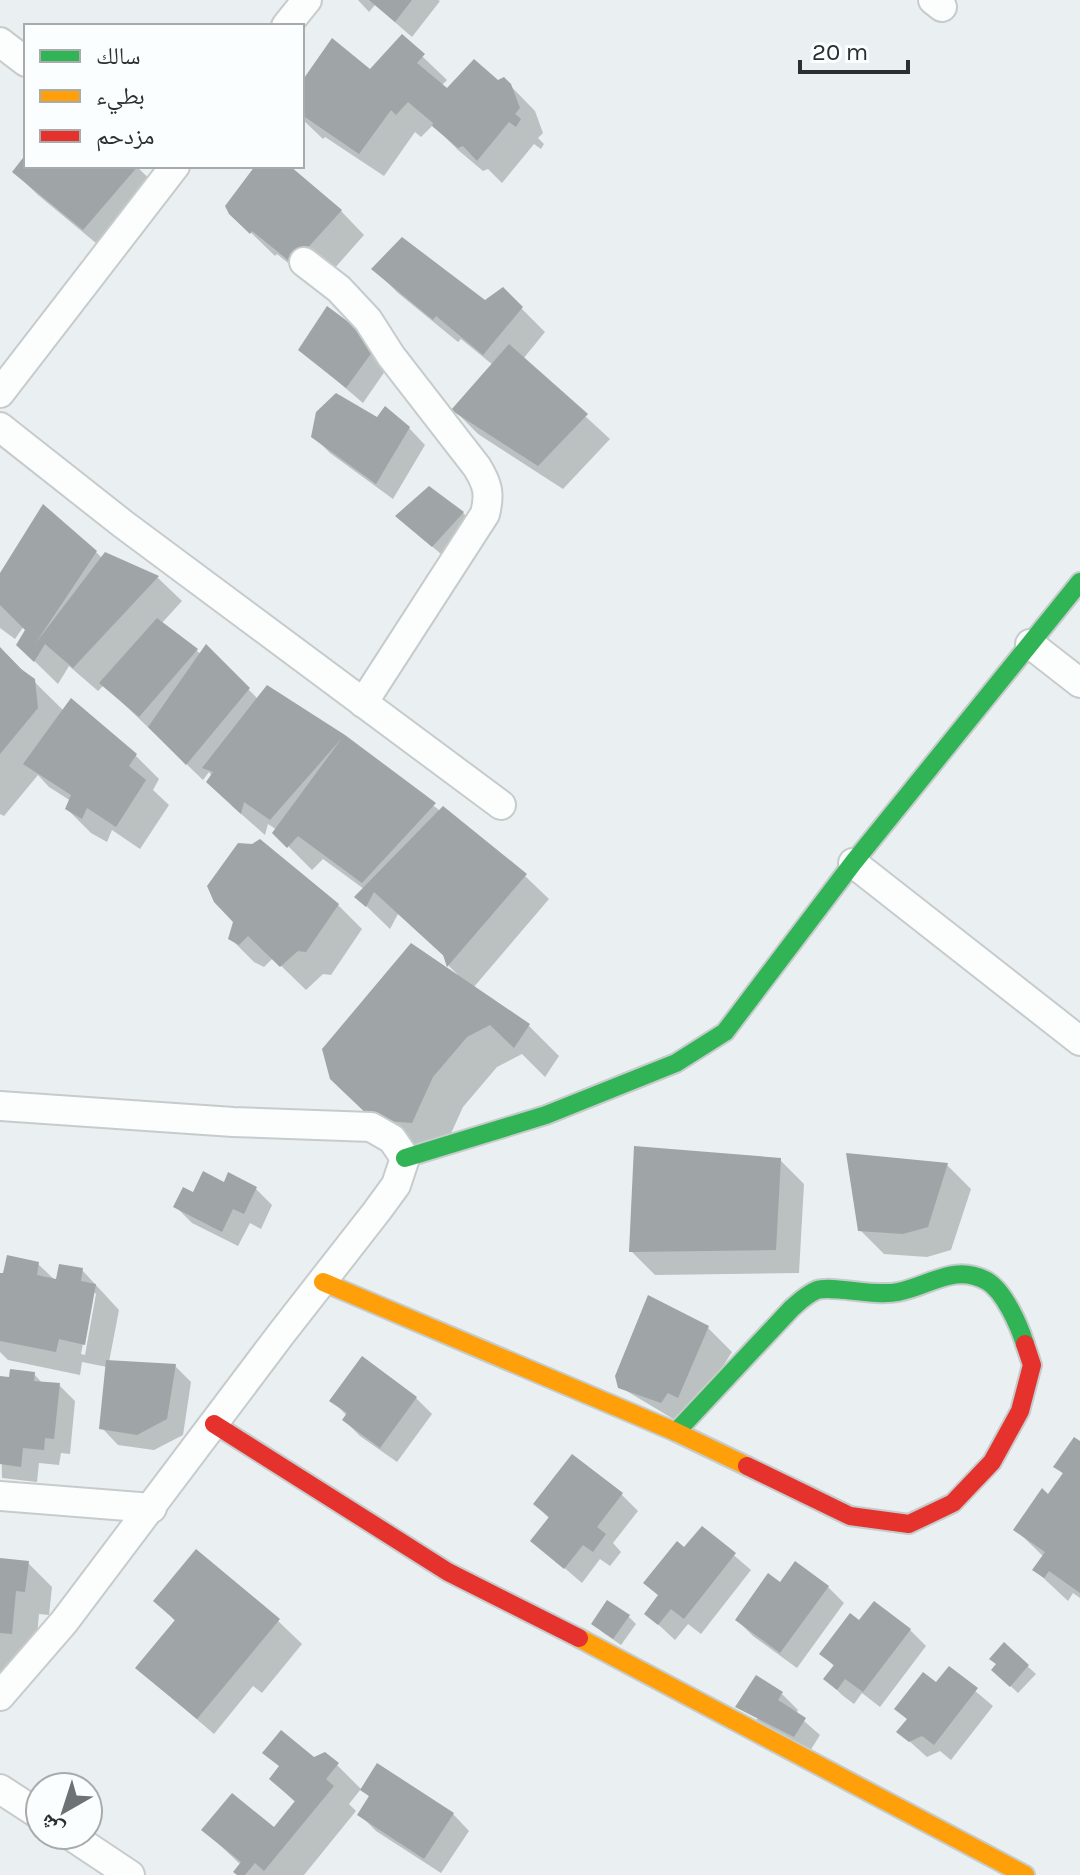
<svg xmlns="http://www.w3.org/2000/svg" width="1080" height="1875" viewBox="0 0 1080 1875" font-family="Karla,'Noto Naskh Arabic',sans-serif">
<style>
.shadow{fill:#0003;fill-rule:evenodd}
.building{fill:#9fa4a6}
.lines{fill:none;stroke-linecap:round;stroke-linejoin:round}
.street-casing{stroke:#c6cbcc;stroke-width:32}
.fast-casing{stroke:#c6cbcc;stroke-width:22}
.slow-casing{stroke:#c6cbcc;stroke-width:22}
.jam-casing{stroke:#c6cbcc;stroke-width:22}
.street{stroke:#fcfdfd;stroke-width:28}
.fast{stroke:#30b455;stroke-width:18}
.slow{stroke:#ff9f0a;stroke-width:18}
.jam{stroke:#e5322d;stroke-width:18}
</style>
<rect width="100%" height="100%" fill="#eaf0f2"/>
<g class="shadow">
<polygon points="358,0 438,0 440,1 412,37 375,5 369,12"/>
<polygon points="402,37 447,80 441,86 447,90 504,79 535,111 543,133 538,138 544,144 541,149 534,144 502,183 488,169 483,171 458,150 433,125 421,137 415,132 384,176 325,137 323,139 302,119 302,85 370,72"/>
<polygon points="26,157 26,166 136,166 161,190 108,253 38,195 14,172"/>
<polygon points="258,166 286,166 341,211 364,235 318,287 277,254 275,256 231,213"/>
<polygon points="374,269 485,302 503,290 545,332 523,359 610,439 563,489 478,434 454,410 493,365 461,339 458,342 398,293"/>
<polygon points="327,309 392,361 363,403 301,350"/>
<polygon points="377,420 409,428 425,445 393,499 330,453 313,436"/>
<polygon points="429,488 463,513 479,529 449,561 398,517"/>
<polygon points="96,552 102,558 105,554 158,578 182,601 161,624 201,654 206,647 258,699 344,737 525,876 549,899 473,988 529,1026 559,1056 545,1077 522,1054 497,1067 463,1107 442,1153 406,1150 364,1109 458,975 449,966 446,958 398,914 390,929 357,897 364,889 323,859 312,870 275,833 277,830 268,824 265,835 232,806 209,772 203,780 104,685 98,691 69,666 58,684 18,645 28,630 24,626 15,639 0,628 0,576"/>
<polygon points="0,648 64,711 135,755 159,779 153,790 169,805 140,849 112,830 107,842 91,833 67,809 71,801 49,787 38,775 4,816 0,814"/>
<polygon points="253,846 338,905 362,929 331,975 323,974 306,990 273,958 264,967 254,962 230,938"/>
<polygon points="848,1155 947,1165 971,1189 951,1250 927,1257 884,1254 860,1230"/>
<polygon points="780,1160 804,1184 799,1273 655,1275 631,1251"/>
<polygon points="229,1175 256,1189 272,1205 261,1229 250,1223 238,1246 192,1223 176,1207 194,1194 225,1185"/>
<path d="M38,1264L57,1282L82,1270L119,1310L109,1362L175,1366L191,1382L183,1435L154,1450L118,1445L102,1428L107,1367L82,1362L80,1375L8,1360L0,1352V1275ZM93,1291L96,1294L85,1355L81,1354Z"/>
<polygon points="708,1328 732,1352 685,1426 620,1387"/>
<polygon points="34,1374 43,1384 59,1385 75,1401 70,1454 61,1453 59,1465 39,1463 37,1482 2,1478 0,1378 11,1379"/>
<polygon points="416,1398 432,1414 397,1462 360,1436 344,1420 347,1416 332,1400"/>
<polygon points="1080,1444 1080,1598 1073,1593 1068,1601 1035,1570 1044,1557 1016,1530 1049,1496 1064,1475 1056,1466"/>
<polygon points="573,1457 622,1495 638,1511 613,1543 621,1552 610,1566 600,1559 582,1583 533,1541 550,1519 535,1504"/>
<polygon points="702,1528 751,1570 701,1634 688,1624 675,1640 647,1614 660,1597 645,1582 685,1550"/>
<polygon points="0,1560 28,1563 52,1587 49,1615 39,1614 35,1657 0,1676"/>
<polygon points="828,1587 844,1603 797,1668 753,1636 737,1620"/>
<polygon points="156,1601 278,1621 302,1644 262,1693 253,1686 214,1734 137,1668 176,1622"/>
<polygon points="874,1604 910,1630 926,1646 880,1707 862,1693 854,1704 842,1695 826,1679 835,1667 822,1654 860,1623"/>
<polygon points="628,1616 636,1624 621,1645 601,1631"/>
<polygon points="1004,1645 1036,1674 1018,1693 1002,1678"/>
<polygon points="949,1669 993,1706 951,1760 940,1751 927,1757 899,1732 908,1720 897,1709 937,1685"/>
<polygon points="782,1694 798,1710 796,1714 820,1735 810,1751 753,1723"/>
<polygon points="265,1752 337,1765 361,1789 349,1804 356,1811 304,1875 239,1875 241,1865 204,1830 274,1830 296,1803 271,1779 281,1768"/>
<polygon points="362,1789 453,1814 469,1831 441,1873 376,1831 360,1815 371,1798"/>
</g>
<g class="building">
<polygon points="369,0 412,0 395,22"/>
<polygon points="402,34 425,54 417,63 447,88 474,59 498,80 504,77 511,84 520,108 515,114 521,119 516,127 509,122 477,161 463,146 458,148 432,126 433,123 408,102 396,115 391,110 359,154 302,115 302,81 332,38 370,69"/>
<polygon points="26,154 26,166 138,166 83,230 12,172"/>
<polygon points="255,166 290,166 342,210 293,264 252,231 250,234 229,214 225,206"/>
<polygon points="402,237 485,300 503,287 523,307 483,355 436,316 433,320 371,269"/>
<polygon points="327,306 378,344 346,388 298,350"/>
<polygon points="509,344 588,414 538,466 451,410"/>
<polygon points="336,393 377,417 385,406 410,427 376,484 311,437 316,412"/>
<polygon points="429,486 464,512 432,547 395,516"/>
<polygon points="43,504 97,551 35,644 105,552 159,576 73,668 45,644 34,662 16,645 25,630 0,605 0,573"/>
<polygon points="157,618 198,649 139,717 99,683"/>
<polygon points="206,644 250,688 186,765 148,727"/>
<polygon points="0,647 21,669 35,679 38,708 0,754"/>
<polygon points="267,685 345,735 436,803 362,883 298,836 287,848 272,833 342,738 270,820 244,802 241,814 206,782 213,772 202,768"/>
<polygon points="71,698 137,754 129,766 146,780 116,827 87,808 82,819 65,809 71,795 23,764"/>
<polygon points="443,806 527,874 447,967 443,955 374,892 366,907 354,897"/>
<polygon points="260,839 339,904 306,952 298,951 280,967 248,936 239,945 228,939 233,922 214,902 207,886 238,843 252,844"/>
<polygon points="411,943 530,1024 514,1048 490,1025 467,1037 433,1077 412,1123 373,1120 330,1079 322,1049"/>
<polygon points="634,1146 781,1158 776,1250 629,1252"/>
<polygon points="846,1153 948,1163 928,1227 903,1234 858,1231"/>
<polygon points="203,1171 224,1182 228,1172 257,1187 244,1214 233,1209 222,1232 173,1207 183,1187 193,1192"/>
<polygon points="7,1255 39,1262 37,1275 56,1279 59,1264 83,1268 81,1281 96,1284 85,1345 59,1339 56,1352 0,1341 0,1273 3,1273"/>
<polygon points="648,1295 709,1326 678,1398 668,1393 661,1403 618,1388 615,1376"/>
<polygon points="362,1356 417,1397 380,1448 342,1420 347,1413 329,1401"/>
<polygon points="106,1360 176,1364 167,1419 137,1435 99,1429"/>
<polygon points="10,1369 35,1372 34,1381 60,1383 54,1439 45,1438 44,1450 23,1448 21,1467 0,1464 0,1376 9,1377"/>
<polygon points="1074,1437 1080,1441 1080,1593 1049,1571 1044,1578 1032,1570 1045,1552 1013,1530 1042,1488 1048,1494 1063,1473 1053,1467"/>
<polygon points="572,1454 623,1493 597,1527 606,1534 593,1552 583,1545 564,1569 530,1541 549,1517 533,1504"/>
<polygon points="702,1526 736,1553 684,1619 671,1609 658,1625 644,1614 658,1595 643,1583 677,1541 684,1547"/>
<polygon points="196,1549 280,1619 197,1719 135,1668 175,1620 153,1601"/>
<polygon points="0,1558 29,1561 25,1592 16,1591 12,1634 0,1633"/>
<polygon points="795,1561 829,1586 780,1653 735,1620 768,1573 780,1582"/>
<polygon points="607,1600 630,1615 613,1639 591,1624"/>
<polygon points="874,1601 911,1629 863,1692 845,1679 837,1690 823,1679 834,1665 819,1654 850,1613 859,1620"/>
<polygon points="1004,1642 1029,1665 1010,1687 991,1670 996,1664 989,1659"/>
<polygon points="949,1666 978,1688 934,1745 922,1736 909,1742 896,1732 907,1719 894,1709 923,1672 936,1682"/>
<polygon points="756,1675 783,1692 778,1700 806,1718 794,1737 735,1707"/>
<polygon points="281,1730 314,1757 325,1752 339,1763 326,1779 334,1786 264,1871 255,1863 245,1875 237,1875 233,1872 241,1862 201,1830 232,1793 274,1827 295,1801 269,1779 279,1766 262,1753"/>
<polygon points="377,1763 454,1813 424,1859 357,1815 369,1796 360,1790"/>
</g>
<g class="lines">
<g class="street-casing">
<g id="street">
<polyline points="933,0 942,7"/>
<polyline points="286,26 307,0"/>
<polyline points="0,42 26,62"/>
<path d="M304,262L339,289L368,320L391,356L477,467C488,485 490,494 485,514L363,703"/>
<polyline points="0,393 175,166"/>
<polyline points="0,427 123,524 501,805"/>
<polyline points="1030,644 1080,683"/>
<polyline points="853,863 1080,1041"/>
<polyline points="0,1106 233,1122 371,1127 392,1139 405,1158 396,1185 377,1211 281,1334 64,1622 0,1696"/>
<polyline points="0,1496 152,1508"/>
<polyline points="0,1789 40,1815"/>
<polyline points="70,1835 130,1875"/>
</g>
</g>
<g class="fast-casing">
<g id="fast">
<polyline points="405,1158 546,1115 676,1063 725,1032 853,863 1080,582"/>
<path d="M676,1432L792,1308C800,1301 807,1294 817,1290C833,1285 874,1297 898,1292C930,1286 954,1263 987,1281C1004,1291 1019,1325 1025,1344"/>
</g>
</g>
<g class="slow-casing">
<g id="slow">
<polyline points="323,1282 676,1432 747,1466"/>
<polyline points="579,1638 1025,1875"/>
</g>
</g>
<g class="jam-casing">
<g id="jam">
<polyline points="214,1424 448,1572 579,1638"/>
<polyline points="747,1466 850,1516 909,1524 953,1503 992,1462 1020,1411 1032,1365 1025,1344"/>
</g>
</g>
<use href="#street" class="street"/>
<use href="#fast" class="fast"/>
<use href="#slow" class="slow"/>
<use href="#jam" class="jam"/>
</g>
<rect x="24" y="24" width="280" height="144" fill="#fbfefe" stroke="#a7abac" stroke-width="2"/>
<rect x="40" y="50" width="40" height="12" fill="#30b455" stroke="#a7abac" stroke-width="2"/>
<text x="96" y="64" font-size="24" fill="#2a2f30">سالك</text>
<rect x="40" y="90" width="40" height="12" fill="#ff9f0a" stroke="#a7abac" stroke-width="2"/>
<text x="96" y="104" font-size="24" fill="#2a2f30">بطيء</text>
<rect x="40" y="130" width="40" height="12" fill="#e5322d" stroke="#a7abac" stroke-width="2"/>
<text x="96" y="144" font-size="24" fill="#2a2f30">مزدحم</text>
<g transform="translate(64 1811) rotate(219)"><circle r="38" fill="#fbfefe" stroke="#a7abac" stroke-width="2"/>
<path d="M0-6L14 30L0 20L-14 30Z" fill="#6d7374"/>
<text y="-12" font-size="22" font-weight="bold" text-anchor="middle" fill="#2a2f30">ش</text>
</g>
<path d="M800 60v12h108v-12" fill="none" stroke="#2a2f30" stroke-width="4"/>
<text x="812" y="60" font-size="24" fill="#2a2f30" stroke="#fbfefe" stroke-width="6" paint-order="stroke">20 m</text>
</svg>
